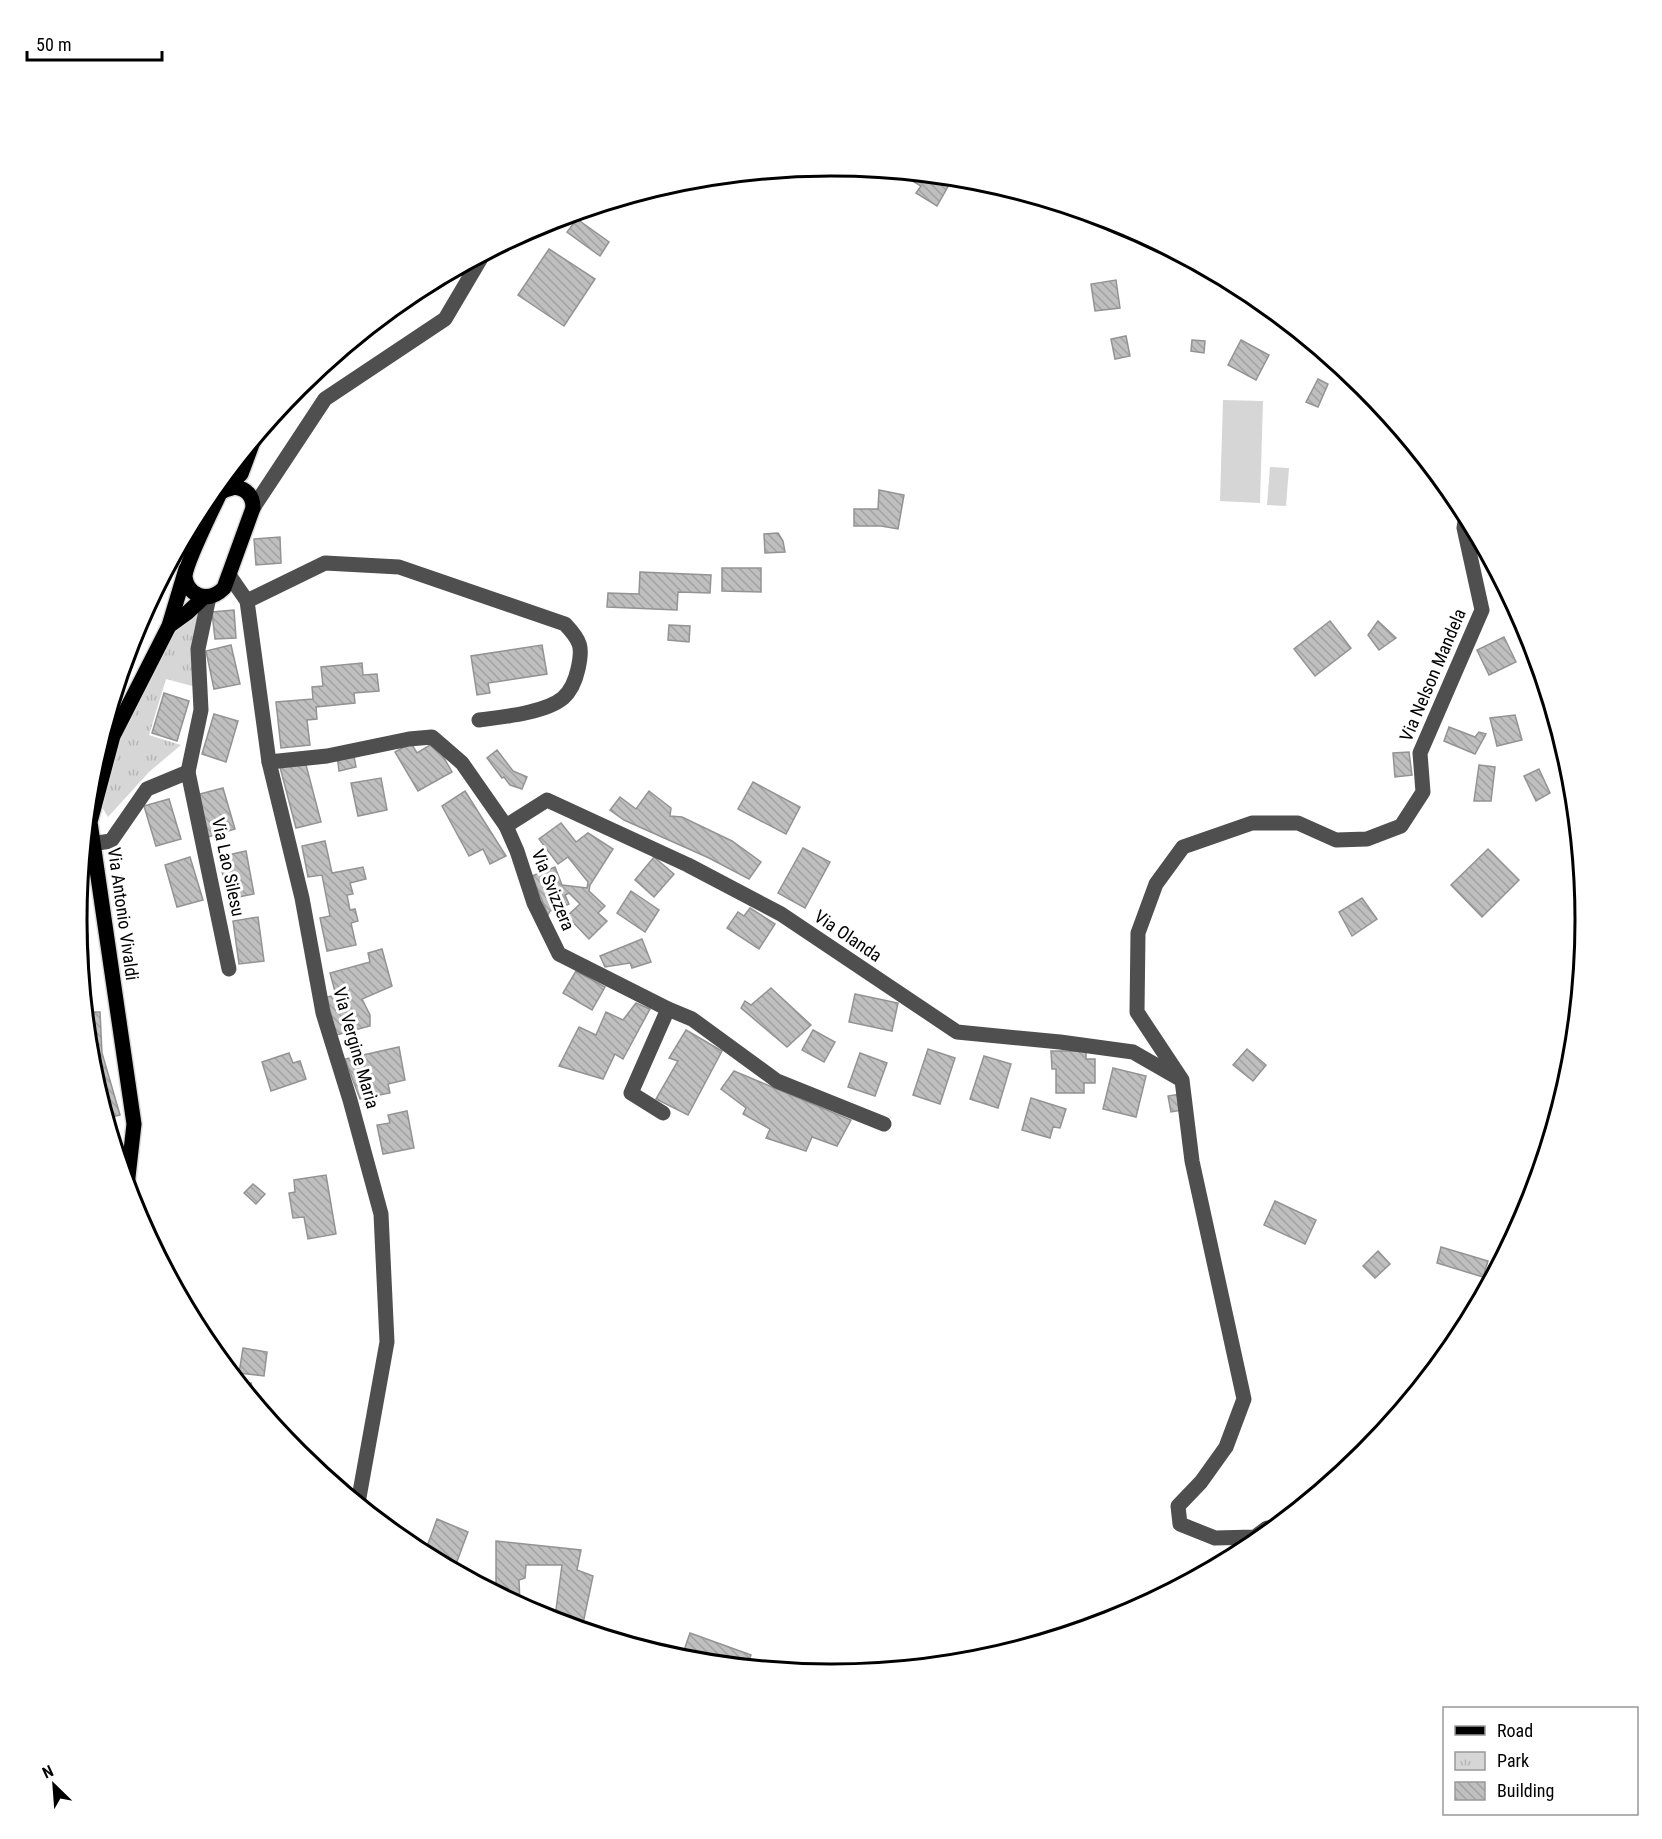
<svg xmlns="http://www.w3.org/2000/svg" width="1662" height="1839" viewBox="0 0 1662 1839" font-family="'Roboto Condensed',sans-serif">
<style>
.grass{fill:#d6d6d6}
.park{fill:url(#park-tufts)}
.building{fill:url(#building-back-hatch);stroke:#939393;stroke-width:1.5}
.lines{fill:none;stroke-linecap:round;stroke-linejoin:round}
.major-casing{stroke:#dbdbdb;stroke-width:18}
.minor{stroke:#4f4f4f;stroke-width:15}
.major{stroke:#000;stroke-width:15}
.labels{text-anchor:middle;stroke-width:6;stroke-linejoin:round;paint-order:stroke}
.street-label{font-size:18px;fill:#000;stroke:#fff}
.rim{fill:none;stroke:#000;stroke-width:3}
</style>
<defs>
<pattern id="park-tufts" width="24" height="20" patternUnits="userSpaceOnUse" patternTransform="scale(1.5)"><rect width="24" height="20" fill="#d6d6d6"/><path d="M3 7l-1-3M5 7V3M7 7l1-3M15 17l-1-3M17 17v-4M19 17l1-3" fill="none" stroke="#b6b6b6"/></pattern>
<pattern id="building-back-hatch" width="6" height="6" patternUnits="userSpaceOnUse" patternTransform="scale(1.5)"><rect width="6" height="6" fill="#bfbfbf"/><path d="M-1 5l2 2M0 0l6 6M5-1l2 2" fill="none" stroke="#a2a2a2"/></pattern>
</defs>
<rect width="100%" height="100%" fill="#fff"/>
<g class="grass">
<polygon points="1223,400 1263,401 1260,503 1220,501"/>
<polygon points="1270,467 1289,468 1286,506 1267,505"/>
</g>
<polygon class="park" points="199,612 196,687 166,679 149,735 181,745 149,772 108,817 99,802 117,738 167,638"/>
<g class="building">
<polygon points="896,171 938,176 950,183 937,206 916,193 921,186"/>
<polygon points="577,219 609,242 600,256 567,232"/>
<polygon points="549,249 595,279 564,326 518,295"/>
<polygon points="1116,280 1120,308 1095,311 1091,284"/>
<polygon points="1126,336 1130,356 1115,359 1111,339"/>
<polygon points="1192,340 1205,341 1204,353 1191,351"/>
<polygon points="1241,340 1269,355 1256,380 1228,365"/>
<polygon points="1318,379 1328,384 1318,407 1306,402"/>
<polygon points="879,490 904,495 898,529 881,526 854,526 854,509 878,509"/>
<polygon points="778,533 783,541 785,552 765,553 764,534"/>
<polygon points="280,537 281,563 256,565 254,539"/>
<polygon points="722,568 761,568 761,592 722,591"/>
<polygon points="640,572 711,575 710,593 678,592 677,610 607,607 608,593 639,594"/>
<polygon points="234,610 236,638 215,639 212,612"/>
<polygon points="1330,621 1351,648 1315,676 1294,649"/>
<polygon points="1378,621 1396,638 1379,650 1368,635"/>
<polygon points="669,625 690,626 689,642 668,640"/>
<polygon points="1504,637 1516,662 1489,675 1477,650"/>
<polygon points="231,645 240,684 214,689 206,651"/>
<polygon points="542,645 547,674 488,683 490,693 477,695 471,656"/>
<polygon points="362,663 363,675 377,674 379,691 354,693 355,703 316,707 317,719 307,720 310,745 281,748 276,702 313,699 312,687 323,686 321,667"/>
<polygon points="164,693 189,701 177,741 152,733"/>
<polygon points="214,714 238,721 226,762 202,754"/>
<polygon points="1515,715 1522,740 1497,746 1490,718"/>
<polygon points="1449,727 1475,737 1479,732 1486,734 1475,754 1444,741"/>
<polygon points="435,742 452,772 418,791 395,752 411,743 417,753"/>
<polygon points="497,750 513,771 527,777 522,789 510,785 504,777 502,778 487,758"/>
<polygon points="353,751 356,767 339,771 337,755"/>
<polygon points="1409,752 1412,775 1395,777 1393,753"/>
<polygon points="305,761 321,822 296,828 280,767"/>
<polygon points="1479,765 1495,767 1491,801 1474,801"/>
<polygon points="1539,769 1550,793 1536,801 1524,776"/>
<polygon points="381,778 387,810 358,816 351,783"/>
<polygon points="753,782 800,807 786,834 738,809"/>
<polygon points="223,788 235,829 208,837 196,795"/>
<polygon points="465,791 506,856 490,864 483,849 469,856 442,806"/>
<polygon points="649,791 671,808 670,816 682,817 732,841 761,862 749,879 709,858 624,820 610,810 620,797 636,809"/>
<polygon points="169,799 181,839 156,846 144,806"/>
<polygon points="561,823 576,842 588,833 613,849 590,885 589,891 605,906 598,913 607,921 589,939 567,916 580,904 569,893 565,895 569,904 550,911 548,915 532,876 555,867 562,885 587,888 588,882 568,857 558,864 539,839"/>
<polygon points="325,841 332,873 363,867 366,879 350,883 353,894 347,895 350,910 355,909 358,921 351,923 356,945 327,951 320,918 330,916 322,875 308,877 302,846"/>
<polygon points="803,848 830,862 805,908 778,893"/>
<polygon points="1488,849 1519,880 1482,917 1451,885"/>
<polygon points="246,851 254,894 228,899 219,857"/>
<polygon points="190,857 203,900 177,907 165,865"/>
<polygon points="654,857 674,874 654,897 635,880"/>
<polygon points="631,891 659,910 645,932 617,913"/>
<polygon points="1362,898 1377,919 1352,936 1339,912"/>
<polygon points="750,908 775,924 759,949 727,928 738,912 744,916"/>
<polygon points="258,917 264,961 239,964 233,921"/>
<polygon points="78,934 88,934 91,1012 100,1012 102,1053 120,1115 107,1118 91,1066"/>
<polygon points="642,939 651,962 632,968 630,963 605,967 600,956"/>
<polygon points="382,949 392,986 362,999 370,1015 370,1026 336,1035 327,997 336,995 330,973 370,962 368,953"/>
<polygon points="576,971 605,987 592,1010 563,993"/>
<polygon points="771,988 811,1025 787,1047 741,1008 745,1001 751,1005"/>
<polygon points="855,994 898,1003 892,1031 849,1022"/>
<polygon points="636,1003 650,1009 623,1059 615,1054 603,1079 559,1066 579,1027 596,1035 606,1012 623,1020"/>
<polygon points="686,1030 722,1051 688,1115 656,1099 678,1061 669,1058"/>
<polygon points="813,1030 835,1042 824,1062 802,1050"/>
<polygon points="399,1047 405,1080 388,1084 390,1093 360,1099 345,1059"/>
<polygon points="928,1049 955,1058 940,1104 913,1095"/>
<polygon points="1247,1049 1266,1065 1253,1081 1233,1065"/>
<polygon points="1051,1051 1086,1051 1086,1059 1095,1059 1095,1083 1084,1083 1084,1093 1056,1093 1056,1069 1052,1069"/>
<polygon points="289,1053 293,1063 300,1061 306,1079 271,1091 262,1062"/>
<polygon points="860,1053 887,1063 875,1096 848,1087"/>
<polygon points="984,1056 1011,1064 998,1108 970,1099"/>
<polygon points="1113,1068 1146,1076 1136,1117 1103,1109"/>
<polygon points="734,1071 851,1120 837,1146 812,1137 806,1151 766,1138 770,1129 743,1114 746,1108 721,1089"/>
<polygon points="1180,1094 1183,1110 1171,1112 1168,1096"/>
<polygon points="1031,1098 1066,1109 1060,1128 1053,1127 1050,1138 1022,1130"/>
<polygon points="407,1111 414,1148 383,1154 377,1125 390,1123 388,1115"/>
<polygon points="326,1175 336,1234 308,1239 304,1217 293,1218 289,1193 295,1192 294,1180"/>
<polygon points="253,1184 265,1194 256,1204 244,1193"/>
<polygon points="1275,1201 1316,1220 1305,1244 1264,1225"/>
<polygon points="1441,1247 1488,1261 1483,1277 1437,1263"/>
<polygon points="1378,1251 1390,1264 1375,1278 1363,1266"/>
<polygon points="243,1348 267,1352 264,1376 239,1373"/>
<polygon points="251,1383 255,1398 253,1399 242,1385"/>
<polygon points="437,1519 468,1532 456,1564 425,1552"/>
<polygon points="496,1541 581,1550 577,1570 593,1576 584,1619 580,1628 557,1621 555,1617 562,1565 526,1565 525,1578 519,1580 520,1603 516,1603 496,1592"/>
<polygon points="690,1633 751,1655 747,1666 681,1659"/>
</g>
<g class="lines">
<g class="major-casing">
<g id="major">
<path d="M235,487C247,489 253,496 253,508L224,588C217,595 208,599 198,595C191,592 186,585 185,577C185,564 213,508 220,493L225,490Z"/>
<polyline points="222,491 241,474 254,439"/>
<polyline points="169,626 187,613 204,597"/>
<polyline points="127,1186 134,1124 90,822 113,736 169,626 186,569"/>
</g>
</g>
<g class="minor">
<polyline points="253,508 325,399 445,319 484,253"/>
<polyline points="229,575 247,601 269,762 302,898 323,1013 350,1100 381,1214 387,1342 358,1503"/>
<path d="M247,601L325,563L399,567L565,624C581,641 583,647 578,669C576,678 571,691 563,698C545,713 502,717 479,720"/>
<polyline points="269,762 327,756 409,739 432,737 462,763 506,826 517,851 534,903 559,954 668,1009 692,1019 777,1081 884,1124"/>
<polyline points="188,772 201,710 198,649 209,597"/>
<polyline points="506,826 547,800 688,865 781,914 957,1032 1060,1042 1133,1052 1180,1079"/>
<polyline points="84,845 111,841 147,789 188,772 229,969"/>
<polyline points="663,1113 631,1093 668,1009"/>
<polyline points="1270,1531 1267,1528 1255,1537 1215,1538 1180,1524 1178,1506 1201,1482 1226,1447 1244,1399 1192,1161 1182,1080 1137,1012 1138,933 1156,884 1183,847 1252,823 1298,823 1336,840 1367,839 1401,826 1423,792 1420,753 1482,610 1464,528 1466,515"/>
</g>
<use href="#major" class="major"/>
</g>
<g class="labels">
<g class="street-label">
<text transform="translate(1433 675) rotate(-67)" y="6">Via Nelson Mandela</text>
<text transform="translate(228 867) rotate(78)" y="6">Via Lao Silesu</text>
<text transform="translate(553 890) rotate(68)" y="6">Via Svizzera</text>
<text transform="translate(123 914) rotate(82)" y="6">Via Antonio Vivaldi</text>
<text transform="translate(848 936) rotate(34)" y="6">Via Olanda</text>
<text transform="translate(356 1048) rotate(74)" y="6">Via Vergine Maria</text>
</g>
</g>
<path d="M0 0H1662V1839H0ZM87 920a744 744 0 1 1 1488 0a744 744 0 1 1-1488 0Z" fill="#fff" fill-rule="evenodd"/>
<path class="rim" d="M87 920a744 744 0 1 1 1488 0a744 744 0 1 1-1488 0Z"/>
<rect x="1443" y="1707" width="195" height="108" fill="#ffffff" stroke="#999999" stroke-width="1.5"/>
<rect x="1455" y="1726" width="30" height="9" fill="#000000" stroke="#999999" stroke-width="1.5"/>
<text x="1497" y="1737" font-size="18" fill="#000000">Road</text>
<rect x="1455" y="1752" width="30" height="18" fill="url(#park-tufts)" stroke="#999999" stroke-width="1.5"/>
<text x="1497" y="1767" font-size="18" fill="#000000">Park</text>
<rect x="1455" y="1782" width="30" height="18" fill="url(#building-back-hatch)" stroke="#999999" stroke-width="1.5"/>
<text x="1497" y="1797" font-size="18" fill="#000000">Building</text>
<g transform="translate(54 1785) rotate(335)" stroke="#ffffff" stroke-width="4.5" paint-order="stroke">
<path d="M0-4.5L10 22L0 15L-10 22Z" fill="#000000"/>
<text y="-9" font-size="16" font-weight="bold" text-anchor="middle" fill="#000000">N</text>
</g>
<path d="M27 51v9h135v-9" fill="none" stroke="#000000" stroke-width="3"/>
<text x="36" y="51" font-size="18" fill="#000000" stroke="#ffffff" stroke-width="4.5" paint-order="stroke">50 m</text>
</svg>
